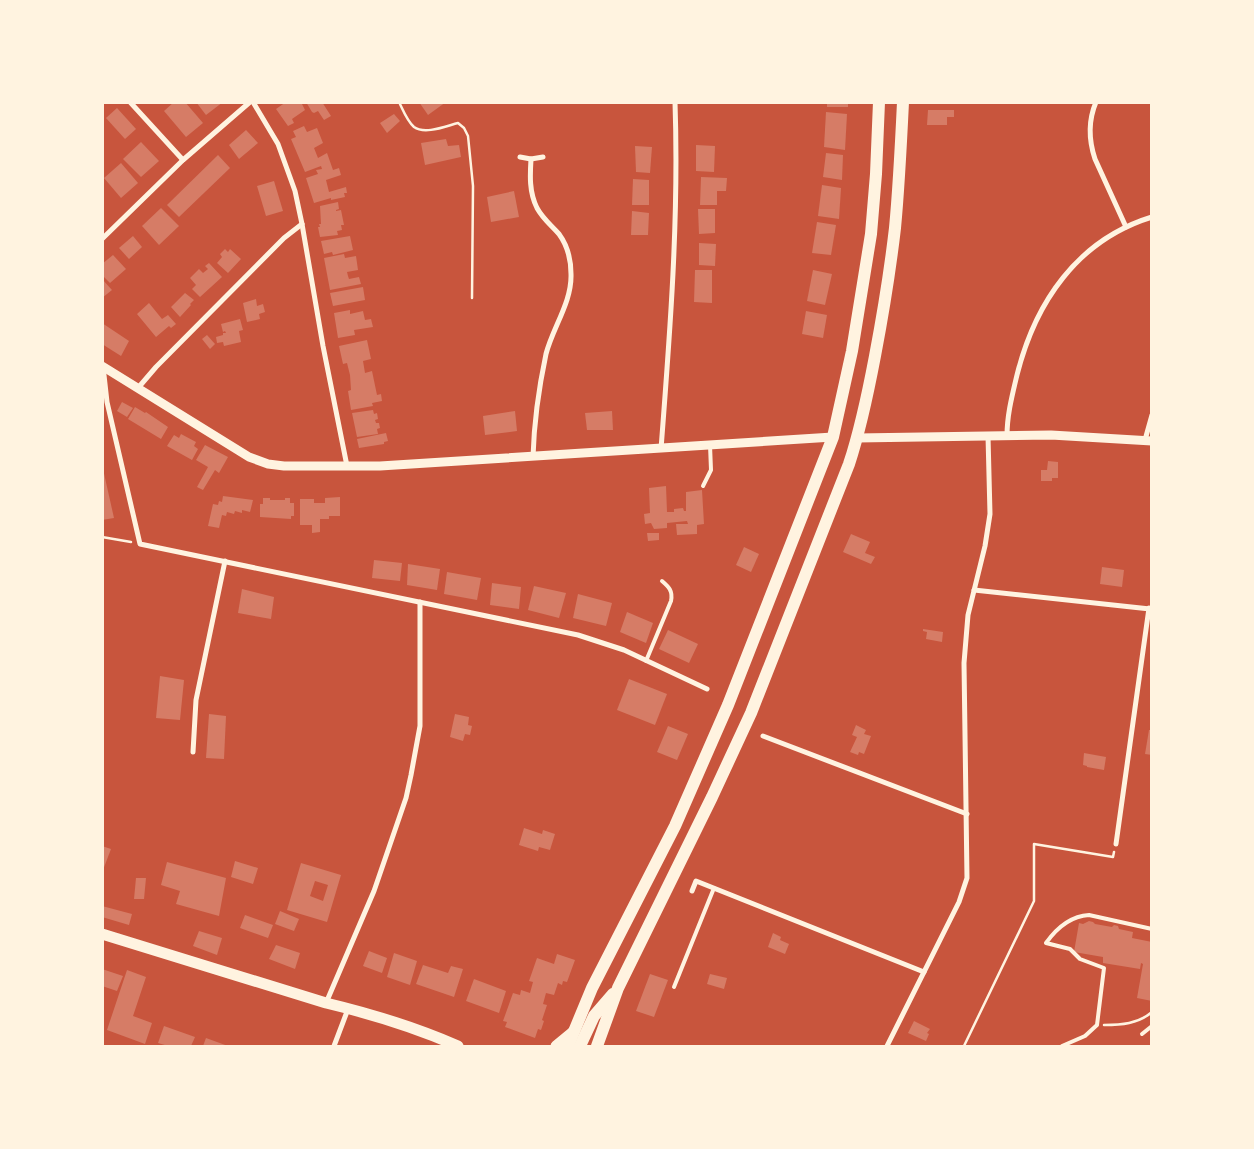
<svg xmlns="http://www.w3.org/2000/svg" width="1254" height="1149" viewBox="0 0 1254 1149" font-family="'Source Serif 4',serif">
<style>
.building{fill:#d67c66;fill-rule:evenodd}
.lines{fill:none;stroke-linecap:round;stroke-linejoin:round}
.path{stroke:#fff3e0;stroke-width:2.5}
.service{stroke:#fff3e0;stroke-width:4}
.minor{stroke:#fff3e0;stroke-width:5}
.tertiary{stroke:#fff3e0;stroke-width:9}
.primary{stroke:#fff3e0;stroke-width:11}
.trunk{stroke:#fff3e0;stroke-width:12}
</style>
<rect width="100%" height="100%" fill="#c8553d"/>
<g class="building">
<polygon points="174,102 185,102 203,123 186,137 164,111"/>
<polygon points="196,102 223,102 206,115"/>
<polygon points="286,102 301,102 305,110 292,119 294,123 288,126 276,109"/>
<polygon points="306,102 322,102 331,116 324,120 318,111 314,113 312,112"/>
<polygon points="419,102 446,102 428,115"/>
<rect x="827" y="102" width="21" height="5"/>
<polygon points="117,108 136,129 125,139 106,118"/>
<polygon points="928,110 954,110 954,117 947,117 947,125 927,125"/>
<polygon points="826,112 847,114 845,150 824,147"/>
<polygon points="394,114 400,121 387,133 380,123"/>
<polygon points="304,126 307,132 317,128 323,143 314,148 318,158 327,153 333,170 339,168 341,175 326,180 329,192 346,187 347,193 344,193 345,197 331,200 331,198 314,203 306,178 318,174 316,170 322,169 321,166 305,172 291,139 296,137 293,131"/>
<polygon points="246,130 258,143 239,159 229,145"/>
<polygon points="446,139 448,146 459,145 461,157 425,165 421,143"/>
<polygon points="141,142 159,161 141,177 123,159"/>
<polygon points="696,145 715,146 714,172 696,171"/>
<polygon points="635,146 652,147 650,173 636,172"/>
<polygon points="826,153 843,155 842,180 823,177"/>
<polygon points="218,155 230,168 179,217 167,205"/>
<polygon points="121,163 138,183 121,198 104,178"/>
<polygon points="701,177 727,178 726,191 717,191 717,205 700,205"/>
<polygon points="633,179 649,180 649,205 632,205"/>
<polygon points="274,181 283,211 266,216 257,186"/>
<polygon points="822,185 841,188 839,219 818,216"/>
<polygon points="514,191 519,217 491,222 487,197"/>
<polygon points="338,202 339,209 336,210 336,211 341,210 344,225 341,225 342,230 337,231 338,235 320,237 318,227 320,227 319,224 321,224 320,206"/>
<polygon points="161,208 179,226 159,245 142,226"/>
<polygon points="698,209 715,209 715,233 699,234"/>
<polygon points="632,211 649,213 648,235 631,235"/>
<polygon points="817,222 836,225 831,255 812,253"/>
<polygon points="133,236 142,247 129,259 119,248"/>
<polygon points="350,236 353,250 333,255 332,252 324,254 321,241"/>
<polygon points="699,243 716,244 715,266 699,265"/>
<polygon points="225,249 228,252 230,249 241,259 228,273 217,263 222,257 220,254"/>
<polygon points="344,254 345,258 356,256 358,270 347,272 348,276 349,279 359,277 361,284 330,290 324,258"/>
<polygon points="113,255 126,269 110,283 102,275 102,264"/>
<polygon points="209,263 222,277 200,297 192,289 196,285 190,278 199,269 203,273 208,269 205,266"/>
<polygon points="695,270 712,270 712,303 694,302"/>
<polygon points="813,270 832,274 825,305 807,301"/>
<polygon points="102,279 112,290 102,298"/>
<polygon points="363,287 365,300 333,306 330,293"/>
<polygon points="185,293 194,300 190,304 191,305 180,317 171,307"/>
<polygon points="256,299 257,306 263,304 265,312 259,314 260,319 247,322 243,303"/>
<polygon points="149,303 162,319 168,315 176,324 171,328 169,326 156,337 137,314"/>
<polygon points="350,310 350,314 363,311 365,320 371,319 373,327 354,330 355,335 338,338 334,313"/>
<polygon points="806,311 827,315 823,338 802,334"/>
<polygon points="240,319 243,330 239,331 241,342 224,346 223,342 217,343 216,337 223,335 223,333 226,333 225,331 223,332 221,324"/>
<polygon points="102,323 129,341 121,356 102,344"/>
<polygon points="207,335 215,344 210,349 202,339"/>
<polygon points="367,340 371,359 363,361 365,373 372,371 377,395 381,394 382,401 372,403 373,406 351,410 348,391 351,390 350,375 347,363 343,364 339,346"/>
<polygon points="122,402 133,408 127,417 117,411"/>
<polygon points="135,407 145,413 146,412 168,427 161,439 128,419"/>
<polygon points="373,410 374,414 377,413 378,419 375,420 376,423 379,423 380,428 377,429 378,434 357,437 352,413"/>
<polygon points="515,411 517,431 485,435 483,416"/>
<polygon points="612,411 613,430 587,430 585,413"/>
<polygon points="386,433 388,441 384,442 384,444 359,448 357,439"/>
<polygon points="181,434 196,442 194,446 198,449 192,460 167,446 174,435 179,438"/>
<polygon points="205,445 228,457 219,473 215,470 203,490 197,487 208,467 196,460"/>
<polygon points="1048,461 1058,462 1058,478 1052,478 1052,481 1041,481 1041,470 1047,470"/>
<polygon points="103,469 114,518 102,520 102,470"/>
<polygon points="666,486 667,512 674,512 674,509 683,508 684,511 686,511 686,492 702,490 704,524 697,525 697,534 677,535 676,524 688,524 687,521 667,523 667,528 654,529 651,523 645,524 644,514 650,513 649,488"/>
<polygon points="223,496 253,500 250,512 242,510 242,513 235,511 234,514 227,512 226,516 222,515 219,528 208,526 213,504 218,505 219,501 222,502"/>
<polygon points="340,497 340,516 329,516 329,519 320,519 320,532 312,533 312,525 300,525 300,499 314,499 314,503 325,503 325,498"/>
<polygon points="263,498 270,498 270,500 285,500 285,498 290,498 290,503 294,503 294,516 291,516 291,519 260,517 260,504 263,504"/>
<polygon points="647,533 659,533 659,540 648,541"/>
<polygon points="851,534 870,542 865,553 875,557 871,564 843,552"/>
<polygon points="744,547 759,554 751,572 736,565"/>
<polygon points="374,560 402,563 400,581 372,578"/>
<polygon points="408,564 440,569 437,590 407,585"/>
<polygon points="1102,567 1124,570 1122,587 1100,584"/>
<polygon points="447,572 481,578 477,600 444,594"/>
<polygon points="492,583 521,587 519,609 490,605"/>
<polygon points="534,586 566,593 559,618 528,610"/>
<polygon points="242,589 274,597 271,619 238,613"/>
<polygon points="578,594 612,603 606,626 573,618"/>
<polygon points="627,612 653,623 646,643 620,632"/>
<polygon points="923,629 943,632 942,642 926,639 927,632 923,631"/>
<polygon points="668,630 698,644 689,663 659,649"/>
<polygon points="160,676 184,680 180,720 156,718"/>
<polygon points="629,679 667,694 655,725 617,710"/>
<polygon points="209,714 226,716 224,759 206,758"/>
<polygon points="455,714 469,717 468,725 472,726 470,735 465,734 463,741 450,737"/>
<polygon points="856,725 866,730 864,734 871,736 864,754 859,752 858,755 850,752 857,737 852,735"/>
<polygon points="668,726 688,734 677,760 657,752"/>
<polygon points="1149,730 1152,730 1152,755 1145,754"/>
<polygon points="1084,753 1106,757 1104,770 1087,767 1087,766 1083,765"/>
<polygon points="524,828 542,834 543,830 555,834 550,850 539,847 538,851 519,845"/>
<polygon points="102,846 111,849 103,870 102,870"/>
<polygon points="235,861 258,868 253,884 231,877"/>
<polygon points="167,862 226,878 219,916 176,904 180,891 161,885"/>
<path d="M301,863L341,875L327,922L287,910ZM315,881L328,885L323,901L310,896Z"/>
<polygon points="136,878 146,878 144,899 134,899"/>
<polygon points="102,906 132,914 129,925 102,917"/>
<polygon points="280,911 299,919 294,931 275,924"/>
<polygon points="245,915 273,925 268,938 240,928"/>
<polygon points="1089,921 1093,922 1095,924 1112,927 1114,925 1118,926 1119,929 1133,932 1132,938 1152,942 1152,1001 1137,998 1143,964 1141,963 1140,969 1103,963 1103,957 1074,952 1079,923 1083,924"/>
<polygon points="199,931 222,938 217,955 193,946"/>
<polygon points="773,933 781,937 780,940 789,944 785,954 768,947"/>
<polygon points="276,945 300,953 295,969 269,959"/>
<polygon points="369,951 387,958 382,973 363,966"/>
<polygon points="394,953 417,961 410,985 387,977"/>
<polygon points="557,954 575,960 567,982 563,981 562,985 558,983 554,995 546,993 543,1004 547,1005 542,1020 544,1021 541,1030 538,1029 535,1038 505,1027 507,1022 503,1021 513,993 520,995 521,990 530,993 533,982 529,981 537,958 554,964"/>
<polygon points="423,965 448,973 451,966 463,969 454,997 416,984"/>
<polygon points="102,969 123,976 117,991 102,986"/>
<polygon points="127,970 146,977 133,1016 152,1023 145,1044 107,1030"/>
<polygon points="650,974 668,980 654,1017 636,1011"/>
<polygon points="710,974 727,978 724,989 707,984"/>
<polygon points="474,979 506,991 499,1013 466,1001"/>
<polygon points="914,1021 930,1029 927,1033 929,1034 926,1041 908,1033"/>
<polygon points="164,1026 195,1037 191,1046 168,1046 158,1043"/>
<polygon points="206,1038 228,1046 203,1046"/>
</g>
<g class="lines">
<g class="path">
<path d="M399,102C403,110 407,121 414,127C425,135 446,126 458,123L464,128L468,136L473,186L472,298"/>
<polyline points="102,537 131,542"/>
<path d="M1104,1025C1121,1025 1138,1024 1152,1012"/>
<polyline points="964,1046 1034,901 1034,844 1113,857 1114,852"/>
</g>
<g class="service">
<polyline points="703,486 711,470 710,445"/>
<path d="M646,661L671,601C673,591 669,587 662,581"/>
<polyline points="674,987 714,888"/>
<polyline points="1142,1034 1152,1026"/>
<path d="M1062,1046L1085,1036L1097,1025L1104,968L1080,959L1070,949L1046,943C1056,929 1071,916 1089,915L1152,929"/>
</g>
<g class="minor">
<polyline points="130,102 183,160"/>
<polyline points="253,102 278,144 295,191 302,224 323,346 347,466"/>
<path d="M1096,102C1088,121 1089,141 1095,159L1126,227"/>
<polyline points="520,157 531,159 543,157"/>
<path d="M531,159C530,175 529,192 537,208C543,219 551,225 559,234C567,245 571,260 571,274C572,302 553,327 546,354C539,387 534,422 533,457"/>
<polyline points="102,239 183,160 250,102"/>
<polyline points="103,366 107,402 140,544 578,635 624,650 707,689"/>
<polyline points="138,388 156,367 284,238 302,224"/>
<path d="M1007,436C1007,415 1012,396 1017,375C1035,303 1077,240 1152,217"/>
<polyline points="1145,440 1152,415"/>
<path d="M661,449C670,333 679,218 675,102"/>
<polyline points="974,590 1150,609"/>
<polyline points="763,736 967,814"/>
<polyline points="193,752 196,700 225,561"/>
<polyline points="1116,844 1149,608"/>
<polyline points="692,891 696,881 924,972"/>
<polyline points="326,1003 374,891 406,798 411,775 420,726 420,602"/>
<polyline points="334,1046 348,1009"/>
<polyline points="887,1046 959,902 967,878 964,663 968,615 985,546 990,514 988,436"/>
</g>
<g class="tertiary">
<polyline points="102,366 249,457 268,464 284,466 380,466 833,437"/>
<polyline points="857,438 1051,435 1152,441"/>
</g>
<g class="primary">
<path d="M102,934L326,1003C368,1013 419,1029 458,1046"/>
<polyline points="556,1046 573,1032"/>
</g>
<g class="trunk">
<polyline points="568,1046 592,988 675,826 728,705 833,437 852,351 871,234 876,174 879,102"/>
<polyline points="580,1046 594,1016 613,994"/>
<path d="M597,1046L618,988L712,797L751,713L849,464C861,428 868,393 875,356C883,314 890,271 895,228C899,186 901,144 903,102"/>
</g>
</g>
<rect width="1254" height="1149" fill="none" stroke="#fff3e0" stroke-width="208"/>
</svg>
